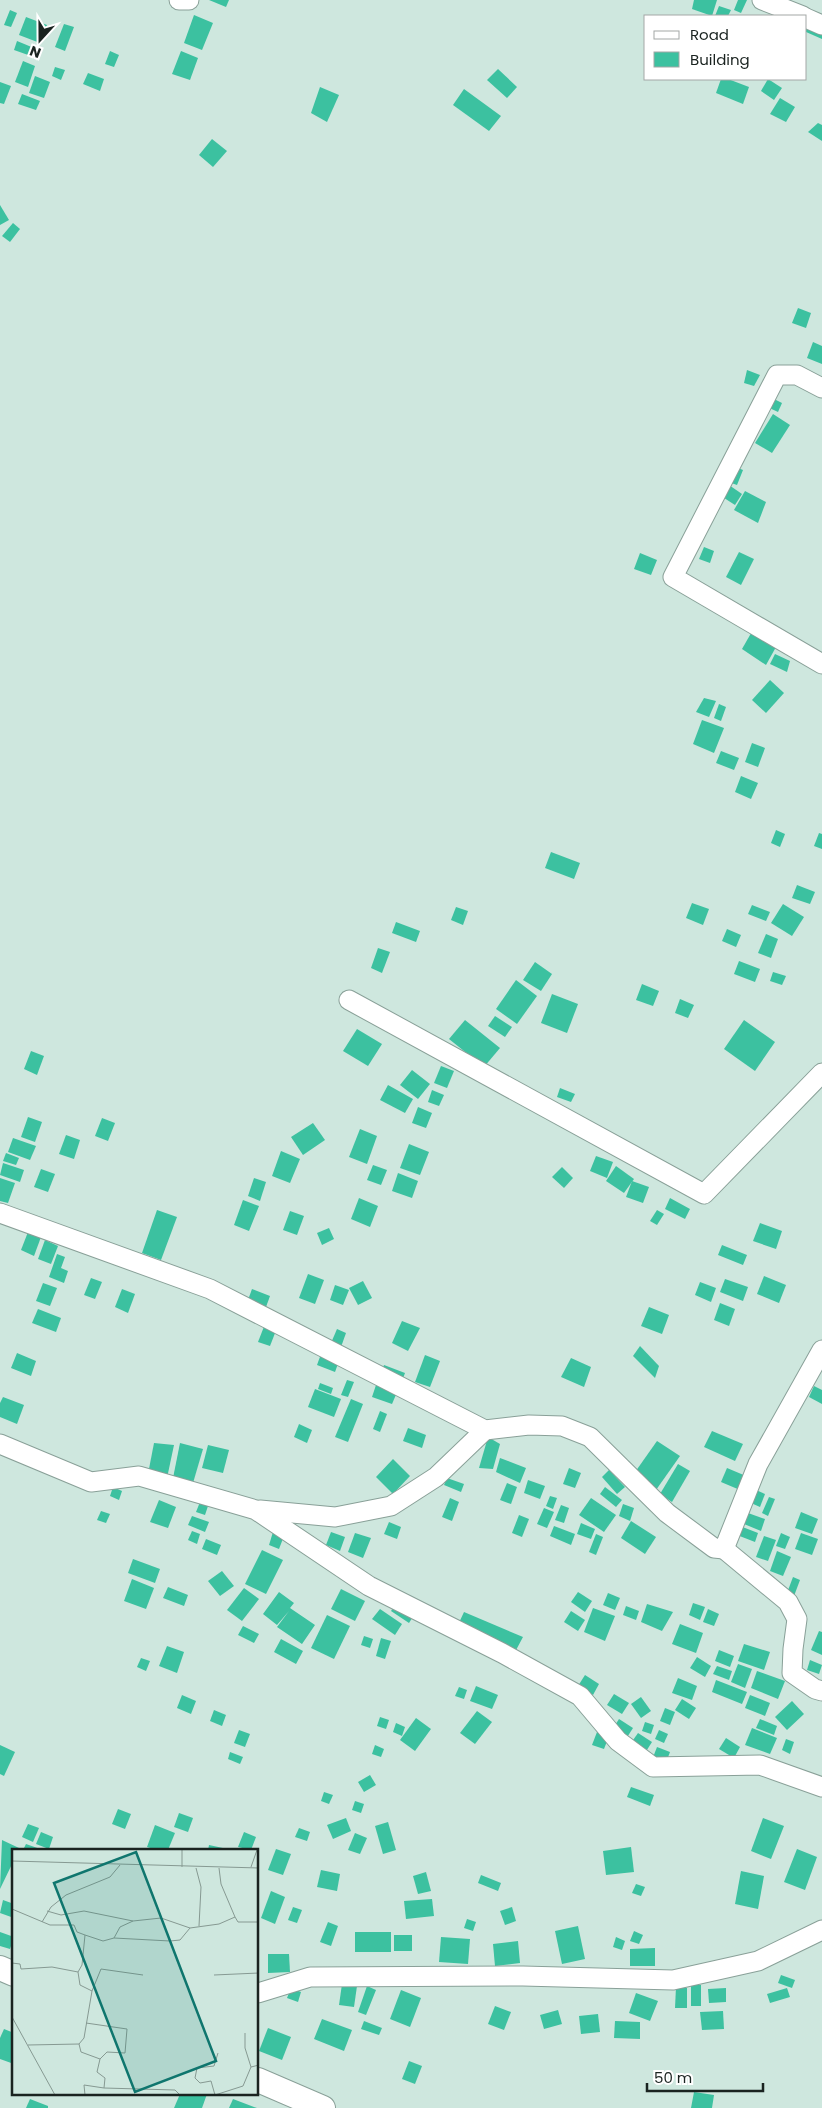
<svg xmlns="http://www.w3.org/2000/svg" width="822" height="2108" font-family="Poppins,sans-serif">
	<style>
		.building { fill: #3cc1a0 }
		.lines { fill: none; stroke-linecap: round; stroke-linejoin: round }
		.minor-casing { stroke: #89a098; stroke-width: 21 }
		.major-casing { stroke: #89a098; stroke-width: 26 }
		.minor { stroke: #fff; stroke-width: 19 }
		.major { stroke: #fff; stroke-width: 24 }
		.inset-road { fill: none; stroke: #869992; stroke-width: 1 }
		.view { fill: #0f766e; fill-opacity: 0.15; stroke: #0f766e; stroke-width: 2.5 }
		.inset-edge { fill: none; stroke: #1a2320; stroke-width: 2.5 }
	</style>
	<rect width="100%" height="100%" fill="#cee7de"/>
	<g class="building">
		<polygon points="209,0 229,0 226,7"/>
		<polygon points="694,0 717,0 712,16 692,9"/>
		<polygon points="738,0 747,0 741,13 734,10"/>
		<polygon points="719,6 731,10 728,16 715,16"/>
		<polygon points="10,10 17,13 11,27 4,25"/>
		<polygon points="194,15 213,23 202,50 184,43"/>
		<polygon points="26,17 47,25 40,43 19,35"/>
		<polygon points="64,24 74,27 65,51 55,47"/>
		<polygon points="806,25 822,29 822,39 806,32"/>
		<polygon points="17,41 34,48 31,56 14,50"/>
		<polygon points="110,51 119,55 114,67 105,64"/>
		<polygon points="181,51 198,58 190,80 172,74"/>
		<polygon points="23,61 35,66 28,87 15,82"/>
		<polygon points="55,67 65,70 61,80 52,76"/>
		<polygon points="498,69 517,87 507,98 487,80"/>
		<polygon points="88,73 104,79 100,91 83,84"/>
		<polygon points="35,76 50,82 44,98 29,93"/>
		<polygon points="721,79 728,79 749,87 743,104 716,93"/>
		<polygon points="768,79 782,88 774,100 761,91"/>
		<polygon points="0,82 11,86 4,104 0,103"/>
		<polygon points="320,87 339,95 327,122 311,113"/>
		<polygon points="464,89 501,116 489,131 453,105"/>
		<polygon points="22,94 40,101 36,110 18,104"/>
		<polygon points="780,98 795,107 786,122 770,114"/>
		<polygon points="818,123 822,125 822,141 808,132"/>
		<polygon points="212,139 227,151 213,167 199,155"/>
		<polygon points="0,205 9,220 0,225"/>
		<polygon points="13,223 20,229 10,242 2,236"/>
		<polygon points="798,308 811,313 806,328 792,323"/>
		<polygon points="813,342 822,346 822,364 807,358"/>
		<polygon points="747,370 760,375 754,386 744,383"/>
		<polygon points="768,396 782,403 778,412 763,405"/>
		<polygon points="773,414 790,425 772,453 755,443"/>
		<polygon points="726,463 743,470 737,485 720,479"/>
		<polygon points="729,485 742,494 735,505 721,496"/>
		<polygon points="745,491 766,502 758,523 734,510"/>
		<polygon points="704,547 714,551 710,563 699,559"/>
		<polygon points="739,552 754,559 741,585 726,577"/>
		<polygon points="640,553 657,560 651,575 634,569"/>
		<polygon points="754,628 776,647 766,665 742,649"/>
		<polygon points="775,654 790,661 787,672 770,664"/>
		<polygon points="770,680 784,693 766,713 752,700"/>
		<polygon points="704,698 716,701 709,717 696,712"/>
		<polygon points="719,704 726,707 721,721 714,718"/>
		<polygon points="702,720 724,728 714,753 693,744"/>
		<polygon points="752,743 765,748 758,767 745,762"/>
		<polygon points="721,751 739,758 734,770 716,763"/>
		<polygon points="741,776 758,783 751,799 735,792"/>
		<polygon points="776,830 785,834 780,847 771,843"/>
		<polygon points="819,833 822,834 822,849 814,846"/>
		<polygon points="551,852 580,863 574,879 545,868"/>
		<polygon points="797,885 815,892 810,904 792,898"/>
		<polygon points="692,903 709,909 703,925 686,918"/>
		<polygon points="783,904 804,917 792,936 771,923"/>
		<polygon points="752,905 770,912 766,921 748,914"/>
		<polygon points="456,907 468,911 463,925 451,920"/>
		<polygon points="396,922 420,931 416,942 392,933"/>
		<polygon points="727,929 741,935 736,947 722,941"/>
		<polygon points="766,934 778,939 771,958 758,953"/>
		<polygon points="378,948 390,952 382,973 371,968"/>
		<polygon points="739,961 760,969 755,982 734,974"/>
		<polygon points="535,962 552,974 541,991 523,980"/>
		<polygon points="773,972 786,976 782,985 770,981"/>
		<polygon points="516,980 537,996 517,1024 496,1009"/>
		<polygon points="642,984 659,991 653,1006 636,1000"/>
		<polygon points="552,994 578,1004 567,1033 541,1023"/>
		<polygon points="680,999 694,1005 688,1018 675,1013"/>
		<polygon points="495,1016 512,1027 505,1037 488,1026"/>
		<polygon points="465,1020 500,1048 484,1067 449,1039"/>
		<polygon points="744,1020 775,1042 755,1071 724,1049"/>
		<polygon points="357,1029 382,1044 368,1066 343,1051"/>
		<polygon points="31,1051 44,1056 37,1075 24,1069"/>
		<polygon points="441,1066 454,1071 447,1088 434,1083"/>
		<polygon points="412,1070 430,1084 418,1099 400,1085"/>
		<polygon points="388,1085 413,1099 405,1113 380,1100"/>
		<polygon points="560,1088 575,1094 571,1102 557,1097"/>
		<polygon points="432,1090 444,1095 439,1106 428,1102"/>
		<polygon points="418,1107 432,1113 426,1128 412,1123"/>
		<polygon points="28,1117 42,1122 35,1142 21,1137"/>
		<polygon points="102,1118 115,1123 108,1141 95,1136"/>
		<polygon points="313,1123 325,1140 303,1155 291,1137"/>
		<polygon points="360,1129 377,1136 367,1164 349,1157"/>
		<polygon points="66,1135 80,1140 74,1159 59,1154"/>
		<polygon points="13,1138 36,1146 30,1160 8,1152"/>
		<polygon points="409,1144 429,1152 420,1175 400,1168"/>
		<polygon points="281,1151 300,1159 290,1183 272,1176"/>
		<polygon points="6,1153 19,1158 16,1165 3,1161"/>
		<polygon points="596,1156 613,1162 607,1178 590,1171"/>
		<polygon points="3,1163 24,1170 20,1182 0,1175"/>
		<polygon points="373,1165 387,1170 381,1185 367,1180"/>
		<polygon points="616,1166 634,1179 624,1193 606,1181"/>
		<polygon points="562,1167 573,1178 564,1188 552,1177"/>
		<polygon points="41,1169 55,1174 48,1192 34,1187"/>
		<polygon points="398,1173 418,1181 412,1198 392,1191"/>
		<polygon points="0,1178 15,1183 8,1203 0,1201"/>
		<polygon points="254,1178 266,1182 260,1201 248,1196"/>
		<polygon points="632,1181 649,1187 643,1203 626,1197"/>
		<polygon points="359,1198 378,1206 370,1227 351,1219"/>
		<polygon points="670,1198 690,1209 685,1219 665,1209"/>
		<polygon points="243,1200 259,1206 249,1231 234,1225"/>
		<polygon points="157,1210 177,1217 161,1260 142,1253"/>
		<polygon points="657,1210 664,1214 657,1225 650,1221"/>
		<polygon points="290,1211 304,1216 297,1235 283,1230"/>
		<polygon points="760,1223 782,1231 776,1249 753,1241"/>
		<polygon points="329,1228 334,1239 322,1245 317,1233"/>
		<polygon points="28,1232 41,1237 34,1256 21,1250"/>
		<polygon points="45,1240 58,1246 51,1264 38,1259"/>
		<polygon points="722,1245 747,1255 743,1265 718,1255"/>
		<polygon points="57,1254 65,1257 61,1268 68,1271 64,1283 49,1277"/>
		<polygon points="308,1274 324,1280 315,1304 299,1298"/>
		<polygon points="764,1276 786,1285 779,1303 757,1294"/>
		<polygon points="91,1278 102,1282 95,1299 84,1295"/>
		<polygon points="725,1279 748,1287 743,1301 720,1292"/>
		<polygon points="363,1281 372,1298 358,1305 349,1288"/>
		<polygon points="700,1282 716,1288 711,1302 695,1295"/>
		<polygon points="43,1283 57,1288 50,1306 36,1301"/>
		<polygon points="335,1285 349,1290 343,1305 330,1300"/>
		<polygon points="122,1289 135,1294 128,1313 115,1307"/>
		<polygon points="252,1289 270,1296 266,1307 248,1300"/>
		<polygon points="720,1303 735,1309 729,1326 714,1320"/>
		<polygon points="649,1307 669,1315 662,1334 641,1326"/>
		<polygon points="38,1309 61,1318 56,1332 32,1323"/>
		<polygon points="402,1321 420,1328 408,1351 392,1343"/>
		<polygon points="265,1324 277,1328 270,1346 258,1342"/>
		<polygon points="337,1329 346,1333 341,1347 331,1343"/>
		<polygon points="640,1346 659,1366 655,1378 633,1356"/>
		<polygon points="17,1353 36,1361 31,1376 11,1368"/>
		<polygon points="321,1354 339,1361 335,1372 317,1365"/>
		<polygon points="425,1355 440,1361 430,1387 415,1382"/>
		<polygon points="571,1358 591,1367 584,1387 561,1377"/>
		<polygon points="384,1365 405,1373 402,1381 381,1373"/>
		<polygon points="347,1380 354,1382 348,1397 341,1395"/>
		<polygon points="377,1382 398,1390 392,1404 372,1397"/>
		<polygon points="320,1383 333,1388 331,1394 318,1389"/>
		<polygon points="814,1386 822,1390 822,1404 809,1397"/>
		<polygon points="315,1389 341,1399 334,1417 308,1407"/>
		<polygon points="3,1397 24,1405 17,1424 0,1417 0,1403"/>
		<polygon points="351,1399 363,1404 348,1442 335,1437"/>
		<polygon points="380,1411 387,1414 380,1432 373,1429"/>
		<polygon points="299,1424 312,1430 307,1443 294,1437"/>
		<polygon points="408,1428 426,1435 422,1448 403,1441"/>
		<polygon points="712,1431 743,1444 735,1461 704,1447"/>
		<polygon points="488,1437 500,1444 493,1469 479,1468"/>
		<polygon points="657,1441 680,1456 656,1490 633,1475"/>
		<polygon points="154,1443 174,1445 167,1478 148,1474"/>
		<polygon points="180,1443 203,1449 193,1483 173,1478"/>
		<polygon points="208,1445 229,1450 223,1473 202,1468"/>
		<polygon points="500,1458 526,1468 520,1483 496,1472"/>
		<polygon points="393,1459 410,1476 393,1494 376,1477"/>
		<polygon points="678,1464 690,1471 672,1502 660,1494"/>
		<polygon points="569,1468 581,1473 575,1488 563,1484"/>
		<polygon points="727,1468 746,1476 740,1490 721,1482"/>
		<polygon points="609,1470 625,1487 617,1494 602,1477"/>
		<polygon points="447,1478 464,1484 461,1492 444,1485"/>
		<polygon points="528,1480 545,1486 540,1499 524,1493"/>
		<polygon points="507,1483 517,1487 511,1504 500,1500"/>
		<polygon points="113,1487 122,1491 119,1500 110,1496"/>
		<polygon points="605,1487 622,1500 616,1507 600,1494"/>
		<polygon points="756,1490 765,1494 760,1507 751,1503"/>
		<polygon points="550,1496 557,1498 553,1509 546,1506"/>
		<polygon points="769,1497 775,1499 768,1516 762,1513"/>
		<polygon points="450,1498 459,1502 452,1521 442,1517"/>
		<polygon points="591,1498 616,1515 604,1532 579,1515"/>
		<polygon points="159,1500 176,1507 168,1528 150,1522"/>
		<polygon points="200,1502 208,1506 205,1515 196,1512"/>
		<polygon points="623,1504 634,1508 630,1521 619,1516"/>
		<polygon points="561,1505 569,1508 564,1523 555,1520"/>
		<polygon points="544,1508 554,1512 547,1528 537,1524"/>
		<polygon points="101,1511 110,1514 106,1523 97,1520"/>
		<polygon points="801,1512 818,1519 812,1534 795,1528"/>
		<polygon points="748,1513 765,1519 761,1531 744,1524"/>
		<polygon points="519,1515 529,1519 522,1537 512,1533"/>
		<polygon points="192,1516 209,1522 205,1532 188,1525"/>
		<polygon points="631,1521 656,1537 645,1554 621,1538"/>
		<polygon points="389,1522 401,1527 397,1539 384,1534"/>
		<polygon points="581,1523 595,1529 591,1539 577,1534"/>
		<polygon points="554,1526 575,1534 571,1545 550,1536"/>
		<polygon points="740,1526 758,1533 755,1542 737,1535"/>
		<polygon points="192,1531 200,1534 197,1544 188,1540"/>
		<polygon points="273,1532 284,1536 279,1549 269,1545"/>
		<polygon points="331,1532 345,1537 340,1551 326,1545"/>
		<polygon points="355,1533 371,1538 363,1558 348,1552"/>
		<polygon points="781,1533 790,1537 785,1549 776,1546"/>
		<polygon points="801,1533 818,1539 812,1555 795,1549"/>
		<polygon points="596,1534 603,1537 596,1555 589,1552"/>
		<polygon points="764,1536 776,1540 768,1561 756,1557"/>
		<polygon points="206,1539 221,1545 217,1555 202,1549"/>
		<polygon points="262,1550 283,1560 266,1594 245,1584"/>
		<polygon points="777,1551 791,1557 783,1576 770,1571"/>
		<polygon points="133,1559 160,1569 155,1583 128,1573"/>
		<polygon points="222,1571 234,1586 220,1596 208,1581"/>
		<polygon points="793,1577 800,1580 794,1596 787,1593"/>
		<polygon points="132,1579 154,1588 146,1609 124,1601"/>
		<polygon points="168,1587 188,1595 184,1606 163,1598"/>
		<polygon points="244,1588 259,1599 242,1621 227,1610"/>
		<polygon points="341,1589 365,1601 355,1621 331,1609"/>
		<polygon points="279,1592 294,1603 290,1608 315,1625 302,1644 277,1627 289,1611 277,1625 263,1614"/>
		<polygon points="578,1592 592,1601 585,1612 571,1602"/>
		<polygon points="608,1593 620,1598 615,1610 603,1605"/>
		<polygon points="693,1603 705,1607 700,1620 689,1615"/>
		<polygon points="396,1604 414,1615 409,1623 391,1611"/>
		<polygon points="647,1604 673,1612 662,1631 641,1622"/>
		<polygon points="626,1606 639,1611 636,1620 623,1615"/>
		<polygon points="593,1608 615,1616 605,1641 584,1632"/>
		<polygon points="380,1609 402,1624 395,1635 372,1619"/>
		<polygon points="708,1609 719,1614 714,1626 703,1622"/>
		<polygon points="571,1611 585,1620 578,1631 564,1622"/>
		<polygon points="464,1612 523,1637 515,1652 457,1627"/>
		<polygon points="327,1615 350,1626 334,1659 311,1648"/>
		<polygon points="680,1624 703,1633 696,1653 672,1644"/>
		<polygon points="243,1626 259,1634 254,1643 238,1635"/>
		<polygon points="819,1631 822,1632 822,1655 811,1650"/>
		<polygon points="364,1636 373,1639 370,1648 361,1645"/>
		<polygon points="381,1638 391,1641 385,1659 376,1656"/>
		<polygon points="281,1639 303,1651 296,1664 274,1652"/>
		<polygon points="744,1644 770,1652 764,1670 738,1661"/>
		<polygon points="167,1646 184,1652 177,1673 159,1666"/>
		<polygon points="719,1650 734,1656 730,1667 715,1661"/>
		<polygon points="697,1657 711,1666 705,1677 690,1668"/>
		<polygon points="141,1658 150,1661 146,1671 137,1667"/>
		<polygon points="810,1660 822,1665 819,1674 807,1670"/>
		<polygon points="738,1664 752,1669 745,1688 731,1682"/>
		<polygon points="717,1666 732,1671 729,1680 713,1674"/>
		<polygon points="757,1671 785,1681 778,1699 751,1688"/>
		<polygon points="585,1675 599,1684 593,1695 578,1686"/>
		<polygon points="678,1678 697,1686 692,1700 672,1693"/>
		<polygon points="716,1680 747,1692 742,1704 712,1692"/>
		<polygon points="476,1686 498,1695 492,1709 470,1701"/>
		<polygon points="459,1687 467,1690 464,1699 455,1696"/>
		<polygon points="614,1694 629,1703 622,1714 607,1705"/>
		<polygon points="182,1695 196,1701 191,1714 177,1708"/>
		<polygon points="750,1695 770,1703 765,1716 745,1708"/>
		<polygon points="641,1697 651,1711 641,1718 631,1704"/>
		<polygon points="682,1699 696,1708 689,1719 675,1710"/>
		<polygon points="792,1701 804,1714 787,1730 775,1717"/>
		<polygon points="665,1708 675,1712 670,1725 660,1721"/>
		<polygon points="214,1710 226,1715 222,1726 210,1721"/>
		<polygon points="477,1711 492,1722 475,1744 460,1733"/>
		<polygon points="380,1717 389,1720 386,1729 377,1726"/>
		<polygon points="416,1718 431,1729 415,1751 400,1740"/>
		<polygon points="619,1719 633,1728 626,1739 612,1730"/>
		<polygon points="760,1719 777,1726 774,1735 756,1728"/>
		<polygon points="645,1722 654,1725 651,1734 642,1731"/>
		<polygon points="396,1723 405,1727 402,1736 393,1732"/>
		<polygon points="752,1728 777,1738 770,1754 745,1745"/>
		<polygon points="239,1730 250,1734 245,1747 234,1743"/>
		<polygon points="659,1730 668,1734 664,1743 655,1739"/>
		<polygon points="597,1732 609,1736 604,1749 592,1745"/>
		<polygon points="638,1733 652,1742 645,1753 631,1743"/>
		<polygon points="726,1738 740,1747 734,1758 719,1749"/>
		<polygon points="786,1739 794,1742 790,1754 782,1750"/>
		<polygon points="0,1745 15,1752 4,1776 0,1774"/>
		<polygon points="375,1745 384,1749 381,1757 372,1754"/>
		<polygon points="657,1747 670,1752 665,1765 652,1760"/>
		<polygon points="230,1752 243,1757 240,1764 228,1759"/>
		<polygon points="370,1775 376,1785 364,1792 358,1782"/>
		<polygon points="631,1787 654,1795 650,1806 627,1797"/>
		<polygon points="324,1792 333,1795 329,1804 321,1801"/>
		<polygon points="355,1801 364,1804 361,1813 352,1810"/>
		<polygon points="118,1809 131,1814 125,1829 112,1824"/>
		<polygon points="179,1813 193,1818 188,1832 174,1827"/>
		<polygon points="346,1818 351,1831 333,1839 327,1825"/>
		<polygon points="763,1818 784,1826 771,1859 751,1851"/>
		<polygon points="388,1822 396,1850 383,1854 375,1826"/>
		<polygon points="28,1824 39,1828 33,1842 22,1837"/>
		<polygon points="155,1825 175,1833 168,1850 157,1850 147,1847"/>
		<polygon points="299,1828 310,1832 307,1841 295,1837"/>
		<polygon points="41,1832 53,1837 49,1849 36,1844"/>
		<polygon points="244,1832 256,1837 251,1850 238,1847"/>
		<polygon points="355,1833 367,1838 360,1854 348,1850"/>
		<polygon points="2,1840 19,1848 18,1850 14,1850 14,1860 0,1889"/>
		<polygon points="26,1844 43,1850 23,1850"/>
		<polygon points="209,1845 232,1850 208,1850"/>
		<polygon points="631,1847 634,1872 606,1875 603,1851"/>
		<polygon points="276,1849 291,1854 283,1875 268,1870"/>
		<polygon points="797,1849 817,1857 805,1890 784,1882"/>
		<polygon points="321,1870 340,1874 337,1891 317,1887"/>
		<polygon points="741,1871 764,1876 758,1909 735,1904"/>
		<polygon points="426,1872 431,1891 418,1894 413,1876"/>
		<polygon points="481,1875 501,1883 498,1891 478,1883"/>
		<polygon points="636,1884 645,1887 641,1896 632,1893"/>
		<polygon points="271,1891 285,1897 275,1924 261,1918"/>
		<polygon points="432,1899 434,1916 406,1919 404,1901"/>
		<polygon points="3,1900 14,1904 14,1918 0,1913"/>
		<polygon points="293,1907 302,1910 297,1923 288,1920"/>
		<polygon points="512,1907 516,1921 505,1925 500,1911"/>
		<polygon points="467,1919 476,1922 473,1931 464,1928"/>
		<polygon points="328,1922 338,1926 331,1946 320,1942"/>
		<polygon points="578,1926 585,1959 562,1964 555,1931"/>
		<polygon points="634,1931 643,1935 639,1944 630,1941"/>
		<polygon points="0,1932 14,1937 10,1949 0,1946"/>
		<rect x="355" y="1932" width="36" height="20"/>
		<rect x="394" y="1935" width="18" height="16"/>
		<polygon points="441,1937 470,1939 468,1964 439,1962"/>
		<polygon points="616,1937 625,1941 622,1950 613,1947"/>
		<polygon points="518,1941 520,1963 495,1966 493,1944"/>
		<polygon points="655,1948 655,1966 630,1966 630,1949"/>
		<polygon points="268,1954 289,1954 290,1972 268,1973"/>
		<polygon points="781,1975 795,1980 792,1988 778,1983"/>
		<polygon points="342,1984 357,1986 354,2007 339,2005"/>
		<rect x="691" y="1985" width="10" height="21"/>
		<polygon points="367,1986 376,1990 366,2015 358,2012"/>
		<polygon points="676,1987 687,1988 687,2008 675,2008"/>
		<polygon points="291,1988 301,1992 298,2002 287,1998"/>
		<polygon points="726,1988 726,2002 709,2003 708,1989"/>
		<polygon points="787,1988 790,1997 770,2003 767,1994"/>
		<polygon points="401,1990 421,1998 410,2027 390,2019"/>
		<polygon points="636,1993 658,2001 650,2021 629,2013"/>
		<polygon points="495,2006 511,2012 504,2030 488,2024"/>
		<polygon points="558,2010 562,2024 544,2029 540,2015"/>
		<polygon points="723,2011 724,2029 702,2030 700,2012"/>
		<polygon points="598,2014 600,2032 581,2034 579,2016"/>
		<polygon points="322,2019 352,2030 344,2051 314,2039"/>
		<polygon points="364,2021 382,2028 379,2035 361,2029"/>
		<polygon points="615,2021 640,2022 640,2039 614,2038"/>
		<polygon points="268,2028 291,2037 282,2060 259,2051"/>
		<polygon points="4,2029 14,2033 14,2064 0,2059 0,2038"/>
		<polygon points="409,2061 422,2066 415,2084 402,2079"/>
		<polygon points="694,2092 714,2095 712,2108 691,2108"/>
		<polygon points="180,2094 207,2094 202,2108 174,2108"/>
		<polygon points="30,2099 48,2106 48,2108 26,2108"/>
		<polygon points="233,2099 257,2108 229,2108"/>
	</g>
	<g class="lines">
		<defs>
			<g id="minor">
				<polyline points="179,0 189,0"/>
				<polyline points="762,0 803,16"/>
				<polyline points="806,18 822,25"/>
				<polyline points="822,388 797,375 777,375 673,577 822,664"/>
				<polyline points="349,1000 704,1194 822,1073"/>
				<polyline points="0,1213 210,1289 485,1430 529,1425 562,1426 590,1437 667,1513 714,1548 724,1549 758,1464 822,1350"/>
				<polyline points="0,1444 91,1482 139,1476 256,1510 369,1586 502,1653 580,1696 618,1741 653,1767 760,1765 822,1787"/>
				<polyline points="260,1510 335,1517 391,1506 436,1477 485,1430"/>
				<polyline points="724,1549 788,1602 797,1619 793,1649 792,1673 815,1689 822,1691"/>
				<polyline points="258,1993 310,1977 523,1976 673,1980 758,1961 822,1930"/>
			</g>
			<g id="major">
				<polyline points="0,1968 14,1974"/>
				<polyline points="258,2080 323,2108"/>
			</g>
		</defs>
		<use href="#minor" class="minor-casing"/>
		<use href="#major" class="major-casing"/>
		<use href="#minor" class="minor"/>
		<use href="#major" class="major"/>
	</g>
	<g transform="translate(12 1849)">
		<rect width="246" height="246" fill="#cee7de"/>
		<path class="inset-road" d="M0 12 247 19M170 18V1M239 18 245 1M184 19 189 38 187 77M207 19 209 35 223 68M0 60 38 76H62L65 83 73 86M35 62 49 66 72 62 121 72 149 69 178 79M30 73 39 58 54 46 98 28 108 16M102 89 108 78 121 72M0 114 8 115 9 120 40 118 66 123 68 136 80 142 72 189 67 195M66 123 70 116 73 86 91 92 102 89 158 92 168 91 178 79 207 75 223 68 226 73H247M202 126 247 124M80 142 89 120 131 126M0 168 43 246M74 174 115 180 113 204 95 203 88 210M233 184V199L239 218M16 196 67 195 69 203 88 210 85 223 93 229 92 239 163 241 168 246M206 204 202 217 185 219 183 229 188 234 199 232 203 246 231 237 239 218 247 216M73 246 72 236 92 239"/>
		<path class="view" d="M124 3 204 212 123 243 42 34Z"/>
		<rect width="246" height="246" class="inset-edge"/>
	</g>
	<rect x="644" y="15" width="162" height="65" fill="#ffffff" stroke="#a3a7a6"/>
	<rect x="654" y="31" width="25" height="8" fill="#ffffff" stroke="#a3a7a6"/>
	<text x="690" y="40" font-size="15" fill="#1a2320">Road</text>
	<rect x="654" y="52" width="25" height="15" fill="#3cc1a0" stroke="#a3a7a6"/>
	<text x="690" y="65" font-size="15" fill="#1a2320">Building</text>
	<g transform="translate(40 40) rotate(201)" stroke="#ffffff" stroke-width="4" paint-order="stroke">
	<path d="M0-4L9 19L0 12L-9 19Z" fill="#1a2320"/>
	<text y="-8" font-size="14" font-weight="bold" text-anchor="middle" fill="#1a2320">N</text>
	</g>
	<path d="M647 2083v8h116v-8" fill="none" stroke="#1a2320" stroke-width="2.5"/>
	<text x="654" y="2083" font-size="15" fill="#1a2320" stroke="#ffffff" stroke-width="4" paint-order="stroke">50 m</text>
</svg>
